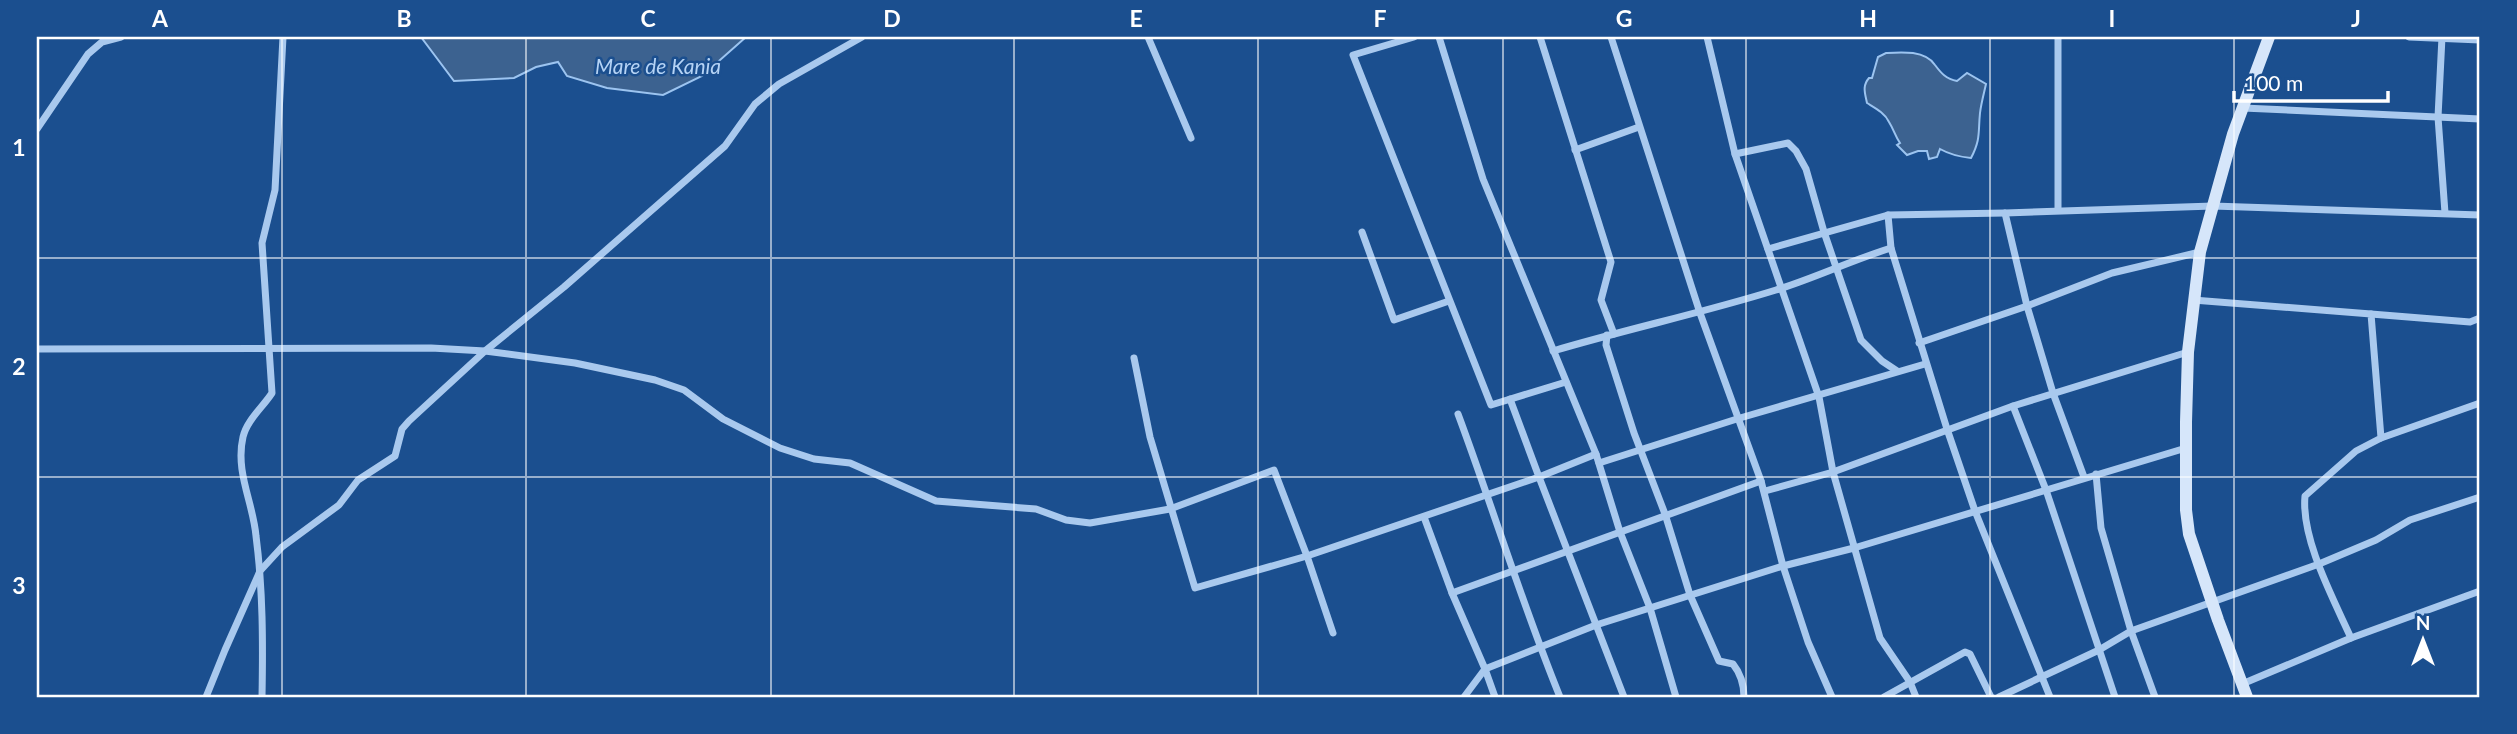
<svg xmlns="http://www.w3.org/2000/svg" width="2517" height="734" font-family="Lato,sans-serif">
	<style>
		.water { fill: #3c6290; stroke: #9cc4f0; stroke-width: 2 }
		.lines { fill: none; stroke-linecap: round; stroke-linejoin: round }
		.street { stroke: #a9c9ee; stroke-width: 7 }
		.secondary { stroke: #d6e6fa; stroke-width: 12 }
		.grid { fill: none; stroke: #fff; stroke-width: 2; stroke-opacity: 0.55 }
		.labels { text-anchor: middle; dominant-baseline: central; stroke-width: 5; stroke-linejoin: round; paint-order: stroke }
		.water-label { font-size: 21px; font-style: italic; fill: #b5d3f5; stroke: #1b4f8f }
		.neatline { fill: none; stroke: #fff; stroke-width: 2.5 }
		.grid-label { font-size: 23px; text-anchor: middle; font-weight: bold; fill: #fff }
	</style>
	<rect width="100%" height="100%" fill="#1b4f8f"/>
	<g class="water">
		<polygon points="421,37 746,37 702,76 663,95 607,88 567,76 558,62 536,67 514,78 454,81"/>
		<path d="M1886 53C1901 52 1925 50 1935 65 1941 73 1946 79 1957 81L1967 73 1986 84C1984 93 1981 104 1980 113 1978 132 1981 139 1971 158 1961 157 1949 154 1940 149L1937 157 1929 159 1927 151H1918L1907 155 1897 145 1900 143C1895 136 1894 130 1889 122 1885 113 1875 108 1867 103 1865 93 1862 86 1869 78H1872L1878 57Z"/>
	</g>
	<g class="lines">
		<g class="street">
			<polyline points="1148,37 1191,138"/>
			<polyline points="1414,37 1353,55 1491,405 1566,382"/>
			<polyline points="1439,37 1483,179 1596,454 1620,532 1650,608 1676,697"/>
			<polyline points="1540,37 1611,262 1601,300 1614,334"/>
			<polyline points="1611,37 1700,313 1761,481 1783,566 1808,642 1832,697"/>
			<polyline points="1707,37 1735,154 1819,397 1833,472 1880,638 1910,682 1916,697"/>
			<polyline points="2058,37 2058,210"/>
			<polyline points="2409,37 2480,40"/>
			<polyline points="2442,37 2438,117 2445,213"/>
			<polyline points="2243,108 2480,119"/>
			<polyline points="37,129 88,54 102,42 121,37"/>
			<polyline points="1575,150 1639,127"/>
			<polyline points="1735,154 1788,143 1796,151 1806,169 1824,232 1861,340 1882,361 1897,371"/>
			<polyline points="2005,213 2027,306 2053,393 2084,477"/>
			<polyline points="1888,215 1891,248 1947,429 1975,511 2050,697"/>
			<polyline points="1362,232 1394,320 1449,301"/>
			<polyline points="1768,249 1888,215 2005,213 2213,206 2480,215"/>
			<path d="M2193 300 2371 314 2381 438 2356 451 2305 496C2301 539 2333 598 2351 638L2242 684"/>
			<polyline points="2371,314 2470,322 2480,318"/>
			<path d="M1607 335 1606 345 1634 433 1665 514 1690 595 1719 661 1733 664C1741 674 1744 685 1744 697"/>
			<polyline points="1919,343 2027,306 2112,273 2200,252"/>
			<polyline points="37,349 431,348 485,351 575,363 655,380 684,390 723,419 780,448 814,459 850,463 936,501 1036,509 1066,520 1090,523 1170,509 1274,470 1307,556 1333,633"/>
			<path d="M1553 351C1627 329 1702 313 1776 290 1815 278 1852 260 1891 248"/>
			<polyline points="1134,358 1150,437 1195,588 1307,556 1539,477 1510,399"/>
			<polyline points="2013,406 2046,490 2115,697"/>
			<path d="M1458 414C1493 508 1522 604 1560 697"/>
			<polyline points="2381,438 2480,403"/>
			<polyline points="1596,454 1539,477 1624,697"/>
			<polyline points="1599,463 1740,418 1925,364"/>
			<polyline points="2096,474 2101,528 2131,631 2155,697"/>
			<polyline points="1765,491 1833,472 2013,406 2188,352"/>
			<polyline points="1424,517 1452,593 1485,669 1495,697"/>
			<polyline points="1452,593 1761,481"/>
			<polyline points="2351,638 2480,591"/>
			<polyline points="206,697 225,650 260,571 282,547 339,505 358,480 395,456 402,429 409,421 485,351 564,287 725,146 755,104 779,84 862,37"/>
			<path d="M262 697C263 643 263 590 256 536 253 502 235 472 243 437 247 420 263 407 272 393L262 243 275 190 283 37"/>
			<polyline points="1464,697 1485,669 1596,625 1783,566 1854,548 2186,448"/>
			<polyline points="1884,697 1965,652 1970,654 1991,697"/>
			<polyline points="1999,697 2099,650 2131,631 2319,564 2376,540 2410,520 2480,497"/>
		</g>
		<polyline class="secondary" points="2247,697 2218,620 2189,534 2186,510 2186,422 2188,352 2200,252 2233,134 2269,37"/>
	</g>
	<path class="grid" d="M282 37V697M526 37V697M771 37V697M1014 37V697M1258 37V697M1503 37V697M1746 37V697M1990 37V697M2234 37V697M37 258H2480M37 477H2480"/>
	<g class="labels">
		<g class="water-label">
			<text x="658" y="65">Mare de Kania</text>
		</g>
	</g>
	<rect width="2517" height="734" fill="none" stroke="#1b4f8f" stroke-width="77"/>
	<g transform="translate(2423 640)" stroke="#1b4f8f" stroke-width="5" paint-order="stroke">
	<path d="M0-5L12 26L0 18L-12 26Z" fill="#ffffff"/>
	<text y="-10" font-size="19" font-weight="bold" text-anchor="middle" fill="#ffffff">N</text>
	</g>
	<path d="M2234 91v10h154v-10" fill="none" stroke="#ffffff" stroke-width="3.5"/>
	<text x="2244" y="91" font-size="21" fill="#ffffff" stroke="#1b4f8f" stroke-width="5" paint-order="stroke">100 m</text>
	<rect x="38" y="38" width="2440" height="658" class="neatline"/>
	<g class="grid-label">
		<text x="160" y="27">A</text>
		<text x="404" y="27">B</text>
		<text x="648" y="27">C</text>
		<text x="892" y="27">D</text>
		<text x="1136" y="27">E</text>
		<text x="1380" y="27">F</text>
		<text x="1624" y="27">G</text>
		<text x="1868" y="27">H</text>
		<text x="2112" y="27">I</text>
		<text x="2356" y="27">J</text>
		<text x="19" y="156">1</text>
		<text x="19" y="375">2</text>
		<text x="19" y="594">3</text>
	</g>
</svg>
